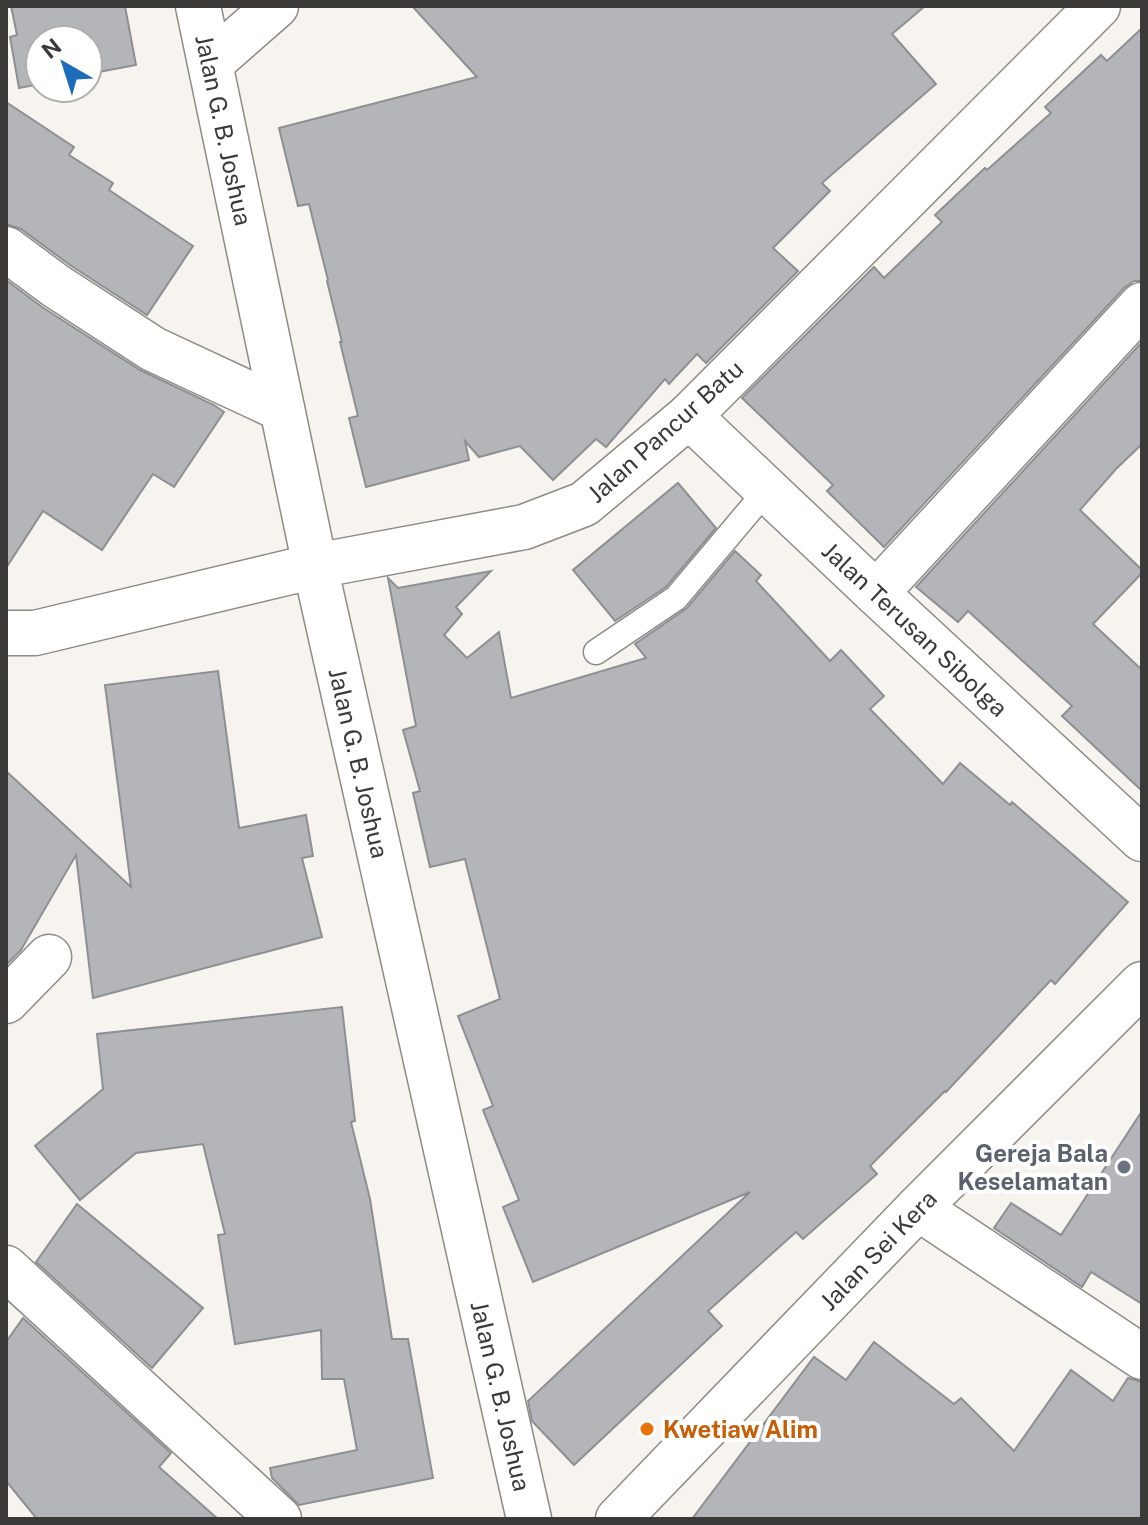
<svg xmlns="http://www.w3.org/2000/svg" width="1148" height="1525" font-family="'Public Sans',sans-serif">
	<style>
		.building { fill: #b4b5b9; stroke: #8e8f93; stroke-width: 2 }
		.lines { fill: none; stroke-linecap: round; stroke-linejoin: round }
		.lane-casing { stroke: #8e8b87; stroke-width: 27 }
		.street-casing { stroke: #8e8b87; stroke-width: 47 }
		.secondary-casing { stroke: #8e8b87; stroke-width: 47 }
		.lane { stroke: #fff; stroke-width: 24 }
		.street { stroke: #fff; stroke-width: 44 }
		.secondary { stroke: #fff; stroke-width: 44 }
		.worship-dot { fill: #6b7280; stroke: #fff; stroke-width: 3 }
		.food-dot { fill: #e8710a; stroke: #fff; stroke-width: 3 }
		.labels { text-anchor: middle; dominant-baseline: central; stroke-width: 8; stroke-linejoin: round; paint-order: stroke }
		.street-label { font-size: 24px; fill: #3b3a38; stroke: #fff }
		.worship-label { font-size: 24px; font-weight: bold; fill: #5b616d; stroke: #fff; text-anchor: end }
		.food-label { font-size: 24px; font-weight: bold; fill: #c56008; stroke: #fff; text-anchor: start }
	</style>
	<rect width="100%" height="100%" fill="#f7f4f0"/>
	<g class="building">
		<polygon points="11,6 125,6 136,65 88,74 88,40 40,40 40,84 19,88 10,37 17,35"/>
		<polygon points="412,6 925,6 892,34 936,84 822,183 830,191 773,248 798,271 706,363 697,354 669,384 665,379 606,447 596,439 553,480 520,446 479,457 465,441 469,460 366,487 349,418 358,416 340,342 342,342 327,281 328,280 309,204 298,206 279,128 477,77"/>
		<polygon points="1142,28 1142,281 1134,281 1124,288 884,547 827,491 833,485 742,398 874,267 884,278 942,222 935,215 985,168 987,170 1051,113 1045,107 1101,55 1107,61"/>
		<polygon points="6,102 74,147 69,155 113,183 109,190 193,246 147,315 70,265 21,229 6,224"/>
		<polygon points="6,280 42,307 140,370 214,405 224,412 174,487 153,474 102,550 43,511 6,568"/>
		<polygon points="1142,342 1142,444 1116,469 1080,510 1142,570 1142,573 1093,624 1142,670 1142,791 1062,716 1072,706 968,611 958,622 916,587"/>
		<polygon points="678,483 716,528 666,587 615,621 573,570"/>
		<polygon points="735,551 761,575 756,581 830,661 841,650 884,696 870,709 943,784 960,763 1010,805 1012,802 1128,902 1055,984 1051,980 946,1092 945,1091 870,1166 877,1174 803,1239 796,1232 708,1311 722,1326 574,1465 532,1421 528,1401 750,1192 533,1282 503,1207 519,1200 483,1110 493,1106 458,1016 500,999 465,859 430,867 413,793 420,791 403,730 416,726 388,578 398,588 491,571 456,607 462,614 444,635 467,658 499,632 511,698 646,658 635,644 687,608"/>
		<polygon points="218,671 239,828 306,815 313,856 302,858 322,937 93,998 76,855 21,950 6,965 6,771 131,887 105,685"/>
		<polygon points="342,1007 355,1121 351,1122 370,1199 392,1339 408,1339 433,1478 299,1505 272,1478 270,1468 357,1450 344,1379 322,1379 321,1330 235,1344 218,1235 225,1234 203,1144 136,1153 80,1200 35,1146 103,1089 97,1034"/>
		<polygon points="1142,1111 1142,1304 1091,1272 1082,1287 994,1228 1011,1203 1061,1235"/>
		<polygon points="77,1204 203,1308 152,1368 36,1262"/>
		<polygon points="23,1318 171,1453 159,1467 218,1519 37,1519 6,1481 6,1342"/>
		<polygon points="874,1342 954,1404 961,1398 1014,1451 1071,1370 1113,1401 1128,1378 1142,1382 1142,1519 692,1519 814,1357 846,1380"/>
	</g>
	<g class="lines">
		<defs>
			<polyline id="lane" points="596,652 676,598 767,490"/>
			<g id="street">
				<polyline points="211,63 276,6"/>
				<polyline points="6,249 56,286 153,349 282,409"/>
				<polyline points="689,416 876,593 1142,839"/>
				<polyline points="876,593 1142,305"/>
				<polyline points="6,633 35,633 315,566 524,527 584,504 689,416 1098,6"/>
				<polyline points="6,1001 49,957"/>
				<polyline points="918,1208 1142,1357"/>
				<polyline points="6,1268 279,1519"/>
				<polyline points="618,1519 918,1208 1142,984"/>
			</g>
			<polyline id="secondary" points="198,6 315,566 529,1519"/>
		</defs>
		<use href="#lane" class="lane-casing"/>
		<use href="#street" class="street-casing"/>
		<use href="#secondary" class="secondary-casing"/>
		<use href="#lane" class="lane"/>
		<use href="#street" class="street"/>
		<use href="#secondary" class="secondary"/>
	</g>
	<circle class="worship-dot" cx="1124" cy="1167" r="8"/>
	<circle class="food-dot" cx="647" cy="1429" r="8"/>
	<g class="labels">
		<g class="street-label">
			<text transform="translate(224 130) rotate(78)">Jalan G. B. Joshua</text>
			<text transform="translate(665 431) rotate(-42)">Jalan Pancur Batu</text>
			<text transform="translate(915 629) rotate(43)">Jalan Terusan Sibolga</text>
			<text transform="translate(359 763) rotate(77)">Jalan G. B. Joshua</text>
			<text transform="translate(878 1250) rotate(-46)">Jalan Sei Kera</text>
			<text transform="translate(501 1396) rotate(77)">Jalan G. B. Joshua</text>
		</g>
		<g class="worship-label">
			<text x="1108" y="1153">Gereja Bala<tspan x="1108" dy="28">Keselamatan</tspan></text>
		</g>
		<g class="food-label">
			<text x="663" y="1429">Kwetiaw Alim</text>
		</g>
	</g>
	<rect width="1148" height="1525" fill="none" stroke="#3b3a38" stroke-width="16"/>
	<g transform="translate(64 64) rotate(321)"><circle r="38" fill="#ffffff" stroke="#b1b0af" stroke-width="2"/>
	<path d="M0-6L14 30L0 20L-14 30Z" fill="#1c6cbb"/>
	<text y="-12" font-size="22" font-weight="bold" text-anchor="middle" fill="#3b3a38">N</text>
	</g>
</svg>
